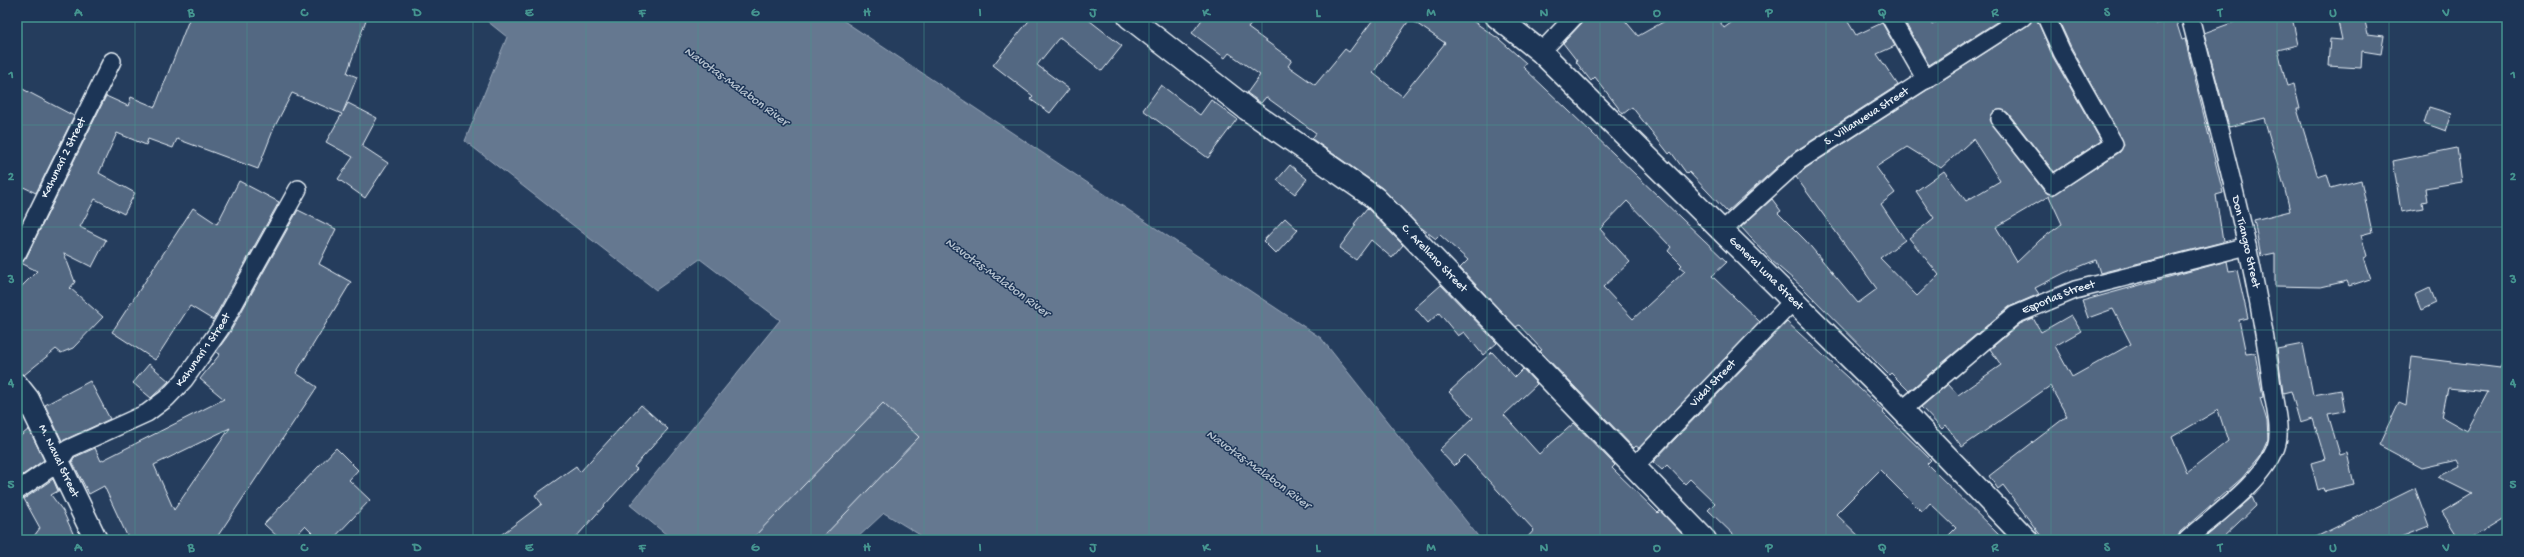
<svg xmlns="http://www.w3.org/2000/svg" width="2524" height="557" font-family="'Gochi Hand',sans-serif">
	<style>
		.water { fill: #657890; stroke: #99a8ba }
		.building { fill: #536782; stroke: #e8f1f8; fill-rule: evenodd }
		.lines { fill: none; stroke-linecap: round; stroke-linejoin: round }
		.minor-casing { stroke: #e8f1f8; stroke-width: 20 }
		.secondary-casing { stroke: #e8f1f8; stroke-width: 25 }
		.minor { stroke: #1d3557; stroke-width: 17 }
		.secondary { stroke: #1d3557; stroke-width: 22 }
		.grid { fill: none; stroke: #459590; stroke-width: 1; stroke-opacity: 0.55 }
		.labels { text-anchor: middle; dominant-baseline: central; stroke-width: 3; stroke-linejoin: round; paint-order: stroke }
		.street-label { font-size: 12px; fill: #e8f1f8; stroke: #1d3557 }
		.water-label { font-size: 13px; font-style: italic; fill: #b4c1ce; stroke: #1d3557 }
		.neatline { fill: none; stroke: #459590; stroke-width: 1.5 }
		.grid-label { font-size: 13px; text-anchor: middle; font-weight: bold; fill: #459590 }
	</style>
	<rect width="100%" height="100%" fill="#253d5d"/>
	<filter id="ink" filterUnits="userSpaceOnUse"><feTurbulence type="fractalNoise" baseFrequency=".025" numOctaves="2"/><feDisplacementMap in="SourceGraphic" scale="8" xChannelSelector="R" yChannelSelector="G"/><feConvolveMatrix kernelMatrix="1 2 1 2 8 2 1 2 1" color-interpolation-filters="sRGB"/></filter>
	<g filter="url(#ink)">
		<polygon class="water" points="482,17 838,17 1321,338 1481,540 915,540 920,535 884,513 855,540 673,540 630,505 780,320 700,259 656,290 465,141 507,37"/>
		<g class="building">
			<polygon points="190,17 367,17 347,73 357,77 343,112 348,103 377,118 362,146 388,163 365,198 338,179 353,157 326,142 342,114 292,93 274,128 258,169 177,139 173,148 148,139 146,145 117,133 99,173 135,193 124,214 95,199 80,227 106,240 92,267 64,253 75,282 70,288 103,317 73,348 61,353 56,349 24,375 17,373 17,291 37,271 21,263 26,258 106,96 128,106 131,97 155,107"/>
			<polygon points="1032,17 1085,17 1122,46 1102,71 1061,38 1058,39 1037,65 1069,89 1050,113 1030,99 1033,96 993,65"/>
			<path d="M1204 17H1257L1248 28 1292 60 1288 66 1315 85 1345 49 1349 52 1375 17H1467L1499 39 1526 63 1523 67 1727 262 1712 276 1760 322 1639 448 1636 446 1634 448 1540 351 1542 350 1519 325 1516 327 1460 268 1468 260 1440 235 1436 239 1419 226 1382 188 1312 139 1316 133 1266 97 1261 103 1247 93 1260 75 1229 53 1225 58 1192 33ZM1410 19 1445 43 1402 96 1373 73ZM1627 201 1671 247 1668 251 1682 265 1680 267 1685 271 1633 319 1603 287 1630 262 1600 229Z"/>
			<polygon points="1584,17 1622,17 1638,36 1672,17 1717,17 1724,28 1739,17 1845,17 1856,35 1882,23 1895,46 1877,54 1898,85 1794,152 1727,212 1689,172 1687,174 1671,152 1669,154 1632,107 1623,114 1595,77 1591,81 1576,62 1577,61 1563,43 1581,24"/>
			<polygon points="1902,17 1927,17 1932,25 1944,17 2003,18 1929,65"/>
			<path d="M2033 17H2036L2053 57 2101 141 2054 172 2008 113 2003 110 1994 111 1990 120 2044 191 2053 195 2120 152 2124 144 2071 47 2057 17H2154L2156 24 2175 18 2182 40 2185 39 2223 193 2216 195 2223 242 2100 273 2096 260 2064 273 2035 288 2039 294 2009 307 1909 391 1891 373 1889 375 1801 286 1772 261 1741 227 1772 199 1781 211 1778 213 1806 241 1858 303 1877 289 1796 177 1806 168 2028 25ZM1973 139 2000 181 1966 201 1944 171 1916 191 1934 218 1909 238 1939 275 1917 296 1880 258 1905 240 1881 204 1895 193 1876 167 1907 147 1941 168ZM2049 196 2062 224 2040 240 2017 262 1996 227Z"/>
			<polygon points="2248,17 2292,17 2298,45 2278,50 2287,86 2294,84 2300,109 2297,109 2318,177 2327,174 2331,188 2361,180 2372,232 2361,235 2367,256 2363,258 2370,279 2349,286 2347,281 2321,287 2275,286 2275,253 2261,256 2254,220 2290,211 2284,186 2264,118 2229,127 2204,33"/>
			<polygon points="2337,17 2364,17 2368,34 2384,36 2381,54 2362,51 2361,68 2328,66 2330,39 2342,40"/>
			<polygon points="1161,85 1200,115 1211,100 1237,119 1208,158 1143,110"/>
			<polygon points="17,86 74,116 36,193 17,184"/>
			<polygon points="2429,107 2452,114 2446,131 2424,123"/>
			<polygon points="2457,148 2462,182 2425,188 2427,201 2422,202 2423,208 2401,212 2393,161"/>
			<polygon points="1290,165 1307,179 1295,194 1277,180"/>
			<polygon points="239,181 279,202 213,320 190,306 155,360 112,332 193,208 217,224"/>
			<polygon points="1367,208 1403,245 1392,258 1371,240 1356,260 1339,248 1356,225 1354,224"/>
			<path d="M298 210 336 229 319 264 351 282 296 373 317 387 215 540H129L104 486 89 494 72 461 75 457 95 448 101 461 224 399 200 379 220 354 216 352 229 334ZM230 428 174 510 154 465Z"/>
			<polygon points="1285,218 1298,230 1276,254 1263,241"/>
			<path d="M2227 261 2229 271 2237 270 2248 318 2239 320 2246 354 2255 353 2263 397 2260 398 2267 421 2268 439 2261 455 2242 478 2180 532 2177 540H2044L2003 485 1998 489 1989 476 2067 416 2050 386 1962 447 1946 425 1942 429 1921 407 1948 384 1958 395 2001 365 1990 349 2020 324 2033 318 2041 332 2071 315 2081 331 2055 346 2072 377 2131 344 2113 309 2088 318 2082 301ZM2218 410 2228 441 2187 473 2172 437Z"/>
			<polygon points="1441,285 1497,343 1483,355 1464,332 1458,336 1439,313 1428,323 1415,308"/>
			<polygon points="2430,288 2436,303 2421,310 2415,295"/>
			<polygon points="1787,322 1884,411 1882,412 1931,460 1927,464 2004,540 1944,540 1956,528 1930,503 1922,512 1880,470 1836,514 1863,540 1739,540 1708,510 1715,503 1690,479 1685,484 1667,465 1662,470 1653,462"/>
			<polygon points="2303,344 2313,395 2341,390 2345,411 2328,414 2340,455 2347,453 2354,484 2324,491 2323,488 2318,490 2311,463 2325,459 2313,419 2300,423 2291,391 2283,393 2277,349"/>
			<polygon points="1492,352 1515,377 1523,369 1537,384 1504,415 1539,454 1574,423 1615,465 1612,468 1658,513 1660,511 1688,540 1525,540 1534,530 1465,455 1454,466 1439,450 1473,418 1449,392"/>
			<path d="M2507 354V516L2468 540H2460L2442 512 2472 494 2438 477 2460 466 2457 460 2422 468 2379 445 2399 402 2406 405 2412 357 2500 368ZM2448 388 2488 392 2467 431 2442 417Z"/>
			<polygon points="149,364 169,381 151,398 133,383"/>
			<polygon points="90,381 110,419 62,441 45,405"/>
			<polygon points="883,403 919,437 820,540 751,540"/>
			<polygon points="641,405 668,429 634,467 637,469 577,536 572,540 494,540 542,504 535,495 576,466 580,472"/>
			<polygon points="29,429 44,460 17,479 17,439"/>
			<polygon points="336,448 358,470 349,480 370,500 332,540 319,540 305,526 292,540 281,540 264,524"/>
			<polygon points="53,479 58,491 51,495 63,511 76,540 31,540 40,528 24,499"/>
			<polygon points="2415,488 2429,526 2393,540 2310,540"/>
			<polygon points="2252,497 2256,506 2220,540 2202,540"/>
		</g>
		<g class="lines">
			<defs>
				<g id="minor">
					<polyline points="1890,17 1926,80"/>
					<polyline points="1541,52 1574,17"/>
					<polyline points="2000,119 2052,185 2114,144 2062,52 2046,17"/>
					<path id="s1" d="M1722 231 1800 160 2023 17"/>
					<path id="s2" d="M17 254 112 61"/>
					<path id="s3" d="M1901 411 2015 315 2075 290 2247 246"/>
					<path id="s4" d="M1634 467 1793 301"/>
					<path id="s5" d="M17 491 59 462 68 449 147 413 167 398 184 380 220 329 298 189"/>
					<path d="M2187 540C2215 515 2263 482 2276 447 2282 430 2274 404 2272 387 2256 261 2221 139 2190 17"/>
				</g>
				<g id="secondary">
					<path id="s6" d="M1129 17 1247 109 1375 198 1705 540"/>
					<path id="s7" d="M1497 17 1541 52 1881 388 2027 540"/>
					<path id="s8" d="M17 385 28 399 96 540"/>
				</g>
			</defs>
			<use href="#minor" class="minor-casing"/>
			<use href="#secondary" class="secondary-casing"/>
			<use href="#minor" class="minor"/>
			<use href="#secondary" class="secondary"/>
		</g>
	</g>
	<path class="grid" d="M135 17V540M247 17V540M360 17V540M473 17V540M586 17V540M698 17V540M811 17V540M924 17V540M1037 17V540M1149 17V540M1262 17V540M1375 17V540M1487 17V540M1600 17V540M1713 17V540M1826 17V540M1938 17V540M2051 17V540M2164 17V540M2277 17V540M2389 17V540M17 125H2507M17 227H2507M17 330H2507M17 432H2507"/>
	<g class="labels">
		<g class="street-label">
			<text stroke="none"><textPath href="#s1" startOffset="185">S. Villanueva Street</textPath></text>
			<text stroke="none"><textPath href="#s2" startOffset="107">Kahunari 2 Street</textPath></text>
			<text transform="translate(2245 242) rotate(77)">Don Tiangco Street</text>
			<text stroke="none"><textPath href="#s6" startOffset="390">C. Arellano Street</textPath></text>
			<text stroke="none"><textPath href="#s7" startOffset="372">General Luna Street</textPath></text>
			<text stroke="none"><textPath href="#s3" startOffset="196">Esporlas Street</textPath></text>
			<text stroke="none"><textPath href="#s5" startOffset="239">Kahunari 1 Street</textPath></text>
			<text stroke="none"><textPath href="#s4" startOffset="115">Vidal Street</textPath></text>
			<text stroke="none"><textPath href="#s8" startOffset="87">M. Naval Street</textPath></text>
		</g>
		<g class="water-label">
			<text transform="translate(736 87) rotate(36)">Navotas-Malabon River</text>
			<text transform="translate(997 278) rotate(36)">Navotas-Malabon River</text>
			<text transform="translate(1258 470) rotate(36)">Navotas-Malabon River</text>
		</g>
	</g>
	<rect width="2524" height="557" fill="none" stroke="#1d3557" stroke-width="44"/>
	<rect x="22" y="22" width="2480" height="513" class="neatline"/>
	<g class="grid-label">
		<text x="78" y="16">A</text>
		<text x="191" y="16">B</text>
		<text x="304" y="16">C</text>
		<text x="417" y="16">D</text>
		<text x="529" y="16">E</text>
		<text x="642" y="16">F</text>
		<text x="755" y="16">G</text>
		<text x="867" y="16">H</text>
		<text x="980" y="16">I</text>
		<text x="1093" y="16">J</text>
		<text x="1206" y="16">K</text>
		<text x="1318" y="16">L</text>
		<text x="1431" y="16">M</text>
		<text x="1544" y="16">N</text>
		<text x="1657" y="16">O</text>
		<text x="1769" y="16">P</text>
		<text x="1882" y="16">Q</text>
		<text x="1995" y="16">R</text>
		<text x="2107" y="16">S</text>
		<text x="2220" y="16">T</text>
		<text x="2333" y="16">U</text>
		<text x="2446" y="16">V</text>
		<text x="11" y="78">1</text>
		<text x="2513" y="78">1</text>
		<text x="11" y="180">2</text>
		<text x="2513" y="180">2</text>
		<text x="11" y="283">3</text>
		<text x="2513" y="283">3</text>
		<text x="11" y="386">4</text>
		<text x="2513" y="386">4</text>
		<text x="11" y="488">5</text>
		<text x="2513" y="488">5</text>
		<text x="78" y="551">A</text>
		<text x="191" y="551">B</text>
		<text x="304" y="551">C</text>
		<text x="417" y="551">D</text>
		<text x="529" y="551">E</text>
		<text x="642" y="551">F</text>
		<text x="755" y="551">G</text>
		<text x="867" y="551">H</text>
		<text x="980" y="551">I</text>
		<text x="1093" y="551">J</text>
		<text x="1206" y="551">K</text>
		<text x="1318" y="551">L</text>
		<text x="1431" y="551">M</text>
		<text x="1544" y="551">N</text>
		<text x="1657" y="551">O</text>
		<text x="1769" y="551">P</text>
		<text x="1882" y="551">Q</text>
		<text x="1995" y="551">R</text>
		<text x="2107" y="551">S</text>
		<text x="2220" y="551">T</text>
		<text x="2333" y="551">U</text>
		<text x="2446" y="551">V</text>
	</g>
</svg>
